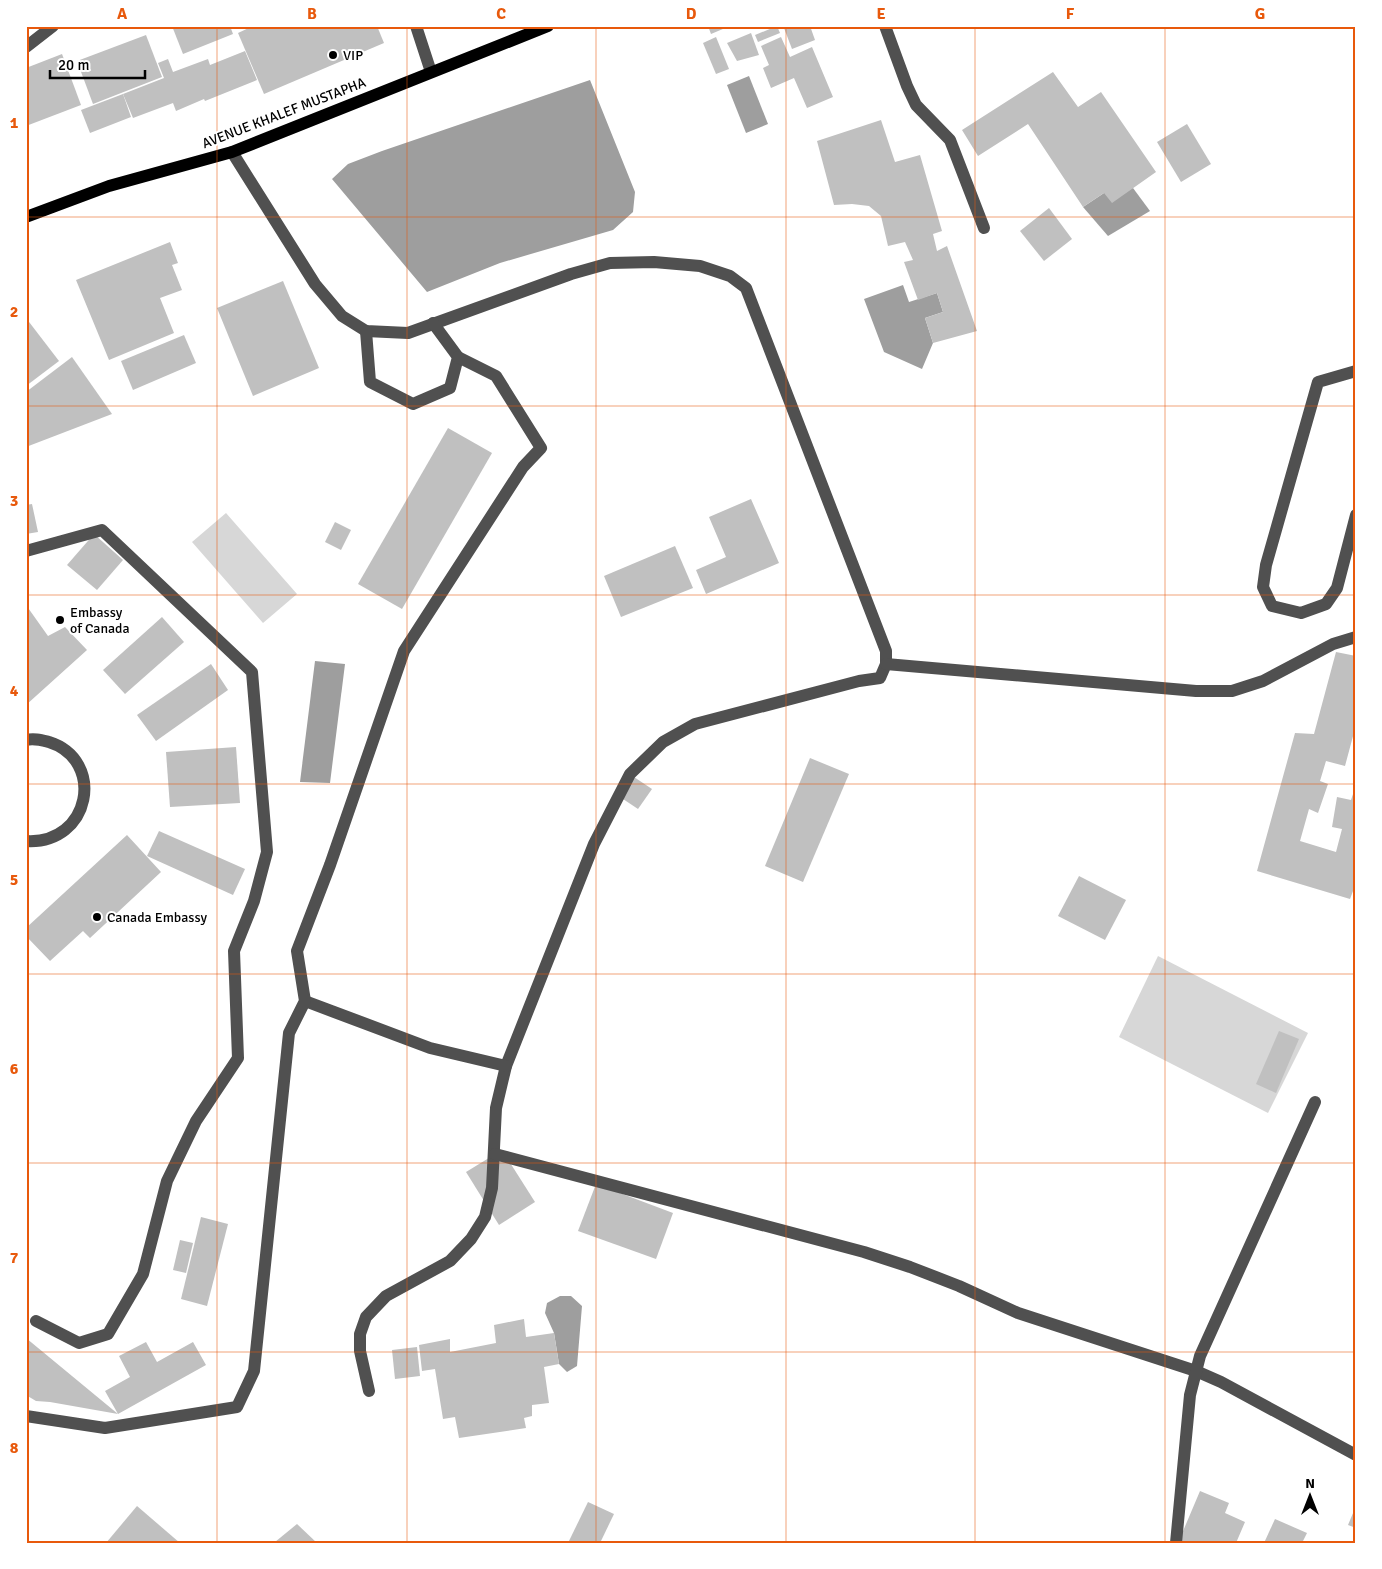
<svg xmlns="http://www.w3.org/2000/svg" width="1382" height="1569" font-family="Signika,sans-serif">
	<style>
		.green { fill: #d7d7d7 }
		.water { fill: #9e9e9e }
		.building { fill: #c0c0c0 }
		.lines { fill: none; stroke-linecap: round; stroke-linejoin: round }
		.minor { stroke: #505050; stroke-width: 12 }
		.major { stroke: #000; stroke-width: 12 }
		.grid { fill: none; stroke: #e8590c; stroke-width: 1; stroke-opacity: 0.55 }
		.poi-dot { fill: #000; stroke: #fff; stroke-width: 2 }
		.labels { text-anchor: middle; dominant-baseline: central; stroke-width: 4; stroke-linejoin: round; paint-order: stroke }
		.poi-label { font-size: 14px; fill: #000; stroke: #fff; text-anchor: start }
		.street-label { font-size: 14px; fill: #000; stroke: #fff }
		.neatline { fill: none; stroke: #e8590c; stroke-width: 2 }
		.grid-label { font-size: 16px; text-anchor: middle; font-weight: bold; fill: #e8590c }
	</style>
	<rect width="100%" height="100%" fill="#fff"/>
	<g class="green">
		<polygon points="226,513 297,594 263,623 192,542"/>
		<polygon points="1158,956 1308,1033 1268,1113 1119,1037"/>
	</g>
	<g class="water">
		<polygon points="749,76 768,124 746,133 727,85"/>
		<polygon points="590,80 635,192 633,212 613,230 500,263 427,292 332,179 348,164 382,151"/>
		<polygon points="1133,188 1150,211 1108,236 1083,207 1104,193"/>
		<polygon points="903,285 909,302 937,293 943,312 925,318 933,343 922,369 884,352 864,299"/>
		<polygon points="315,661 345,664 330,783 300,782"/>
		<polygon points="560,1296 571,1296 582,1306 577,1366 567,1372 559,1364 554,1333 545,1313 547,1303"/>
	</g>
	<g class="building">
		<polygon points="172,26 230,26 233,34 183,54"/>
		<polygon points="253,26 377,26 384,43 264,94 238,33"/>
		<polygon points="708,26 730,26 711,34"/>
		<polygon points="777,26 780,33 758,42 755,35"/>
		<polygon points="788,26 810,26 815,40 792,49 784,28"/>
		<polygon points="751,33 759,55 737,61 727,43"/>
		<polygon points="146,35 162,77 93,104 77,61"/>
		<polygon points="716,37 729,69 716,74 703,43"/>
		<polygon points="781,37 790,57 812,47 833,97 807,108 794,78 771,88 763,68 769,65 761,46"/>
		<polygon points="245,51 257,80 205,101 204,99 176,111 173,103 133,118 123,94 164,78 158,63 168,59 173,72 208,59 210,65"/>
		<polygon points="62,54 81,105 26,126 26,68"/>
		<polygon points="1053,72 1078,107 1101,92 1156,172 1112,203 1104,193 1083,207 1028,124 978,156 962,130"/>
		<polygon points="123,94 131,117 90,133 81,110"/>
		<polygon points="881,120 895,162 920,155 942,231 933,234 937,251 947,246 977,331 933,343 925,318 943,312 937,293 918,300 904,262 913,260 905,242 888,246 881,216 869,206 852,204 834,205 817,141"/>
		<polygon points="1187,124 1211,164 1181,182 1157,142"/>
		<polygon points="1049,208 1072,239 1044,261 1020,231"/>
		<polygon points="170,242 178,263 172,265 182,290 160,298 174,333 109,360 76,280"/>
		<polygon points="283,281 319,368 253,396 217,308"/>
		<polygon points="26,318 59,361 26,386"/>
		<polygon points="184,335 196,363 133,390 121,361"/>
		<polygon points="72,357 112,414 26,447 26,392"/>
		<polygon points="448,428 492,453 402,609 358,584"/>
		<polygon points="751,499 779,563 706,594 696,570 726,557 709,517"/>
		<polygon points="32,504 38,532 26,534 26,505"/>
		<polygon points="335,522 351,530 341,550 325,542"/>
		<polygon points="94,534 123,560 97,590 67,565"/>
		<polygon points="675,546 693,588 621,617 604,576"/>
		<polygon points="26,605 48,636 65,627 87,650 26,705"/>
		<polygon points="162,617 184,642 125,694 103,670"/>
		<polygon points="1336,652 1356,656 1356,725 1345,766 1326,761 1320,781 1328,784 1318,813 1309,809 1300,841 1336,852 1342,829 1332,827 1337,797 1351,800 1356,785 1356,883 1350,899 1257,871 1295,733 1314,734"/>
		<polygon points="211,664 228,690 156,741 137,715"/>
		<polygon points="236,747 240,803 170,807 166,752"/>
		<polygon points="810,758 849,774 803,882 765,866"/>
		<polygon points="634,777 652,789 638,809 620,797"/>
		<polygon points="159,831 245,869 233,895 147,856"/>
		<polygon points="127,835 161,872 90,938 83,931 50,961 26,936 26,928"/>
		<polygon points="1079,876 1126,900 1105,940 1058,916"/>
		<polygon points="1279,1031 1299,1039 1276,1093 1256,1084"/>
		<polygon points="502,1150 535,1202 499,1225 466,1172"/>
		<polygon points="596,1184 673,1213 656,1259 578,1231"/>
		<polygon points="201,1217 228,1224 207,1306 181,1299"/>
		<polygon points="180,1240 193,1243 186,1273 173,1270"/>
		<polygon points="524,1319 526,1337 554,1333 559,1364 544,1367 549,1403 532,1405 532,1416 524,1418 526,1428 459,1438 455,1417 443,1419 435,1369 422,1371 419,1345 450,1339 450,1352 496,1343 494,1325"/>
		<polygon points="26,1338 118,1414 50,1402 36,1401 26,1395"/>
		<polygon points="146,1342 157,1362 193,1342 206,1365 118,1414 105,1391 130,1377 119,1356"/>
		<polygon points="417,1347 420,1376 395,1379 392,1350"/>
		<polygon points="1200,1491 1229,1503 1225,1513 1245,1522 1236,1543 1212,1543 1207,1541 1206,1543 1178,1543"/>
		<polygon points="588,1502 614,1514 600,1543 568,1543"/>
		<polygon points="137,1506 180,1543 106,1543"/>
		<polygon points="1356,1506 1356,1528 1348,1525"/>
		<polygon points="1275,1519 1307,1533 1302,1543 1264,1543"/>
		<polygon points="297,1524 317,1543 276,1543 275,1542"/>
	</g>
	<g class="lines">
		<g class="minor">
			<polyline points="416,26 431,72"/>
			<polyline points="885,26 907,86 916,105 950,140 984,228"/>
			<polyline points="26,47 53,26"/>
			<polyline points="232,152 315,284 342,316 366,331 408,333 571,274 610,263 654,262 700,266 730,276 746,288 886,651 886,664 880,678 859,681 695,724 663,742 630,774 594,844 506,1066 496,1108 492,1188 485,1217 471,1239 450,1261 386,1296 366,1317 360,1334 360,1351 369,1391"/>
			<polyline points="366,331 370,382 413,404 450,388 458,357 433,323"/>
			<polyline points="1356,371 1318,382 1266,565 1263,587 1272,606 1301,613 1326,604 1337,588 1356,515"/>
			<polyline points="26,551 102,530 252,672 267,852 254,901 234,951 238,1058 196,1121 167,1181 143,1274 108,1334 79,1343 36,1321"/>
			<polyline points="886,664 1196,691 1232,691 1263,681 1333,644 1356,637"/>
			<path d="M26 740C34 738 41 740 49 742 106 760 91 845 26 841"/>
			<polyline points="305,1001 430,1048 506,1066"/>
			<polyline points="495,1154 864,1252 910,1267 959,1286 1018,1313 1196,1371 1221,1382 1356,1455"/>
			<polyline points="26,1416 105,1428 237,1407 254,1371 289,1033 305,1001 297,951 330,865 404,651 523,467 541,448 496,376 458,357"/>
			<polyline points="1176,1543 1190,1395 1200,1356 1315,1102"/>
		</g>
		<polyline class="major" points="26,217 109,186 232,152 548,26"/>
	</g>
	<path class="grid" d="M217 26V1543M407 26V1543M596 26V1543M786 26V1543M975 26V1543M1165 26V1543M26 217H1356M26 406H1356M26 595H1356M26 784H1356M26 974H1356M26 1163H1356M26 1352H1356"/>
	<g class="poi-dot">
		<circle cx="333" cy="55" r="5"/>
		<circle cx="60" cy="620" r="5"/>
		<circle cx="97" cy="917" r="5"/>
	</g>
	<g class="labels">
		<g class="poi-label">
			<text x="343" y="55">VIP</text>
			<text x="70" y="612">Embassy<tspan x="70" dy="16">of Canada</tspan></text>
			<text x="107" y="917">Canada Embassy</text>
		</g>
		<g class="street-label">
			<text transform="translate(284 113) rotate(-21)">AVENUE KHALEF MUSTAPHA</text>
		</g>
	</g>
	<rect width="1382" height="1569" fill="none" stroke="#ffffff" stroke-width="55"/>
	<g transform="translate(1310 1496)" stroke="#ffffff" stroke-width="4" paint-order="stroke">
	<path d="M0-4L9 19L0 12L-9 19Z" fill="#000000"/>
	<text y="-8" font-size="14" font-weight="bold" text-anchor="middle" fill="#000000">N</text>
	</g>
	<path d="M50 70v8h95v-8" fill="none" stroke="#000000" stroke-width="2.5"/>
	<text x="58" y="70" font-size="15" fill="#000000" stroke="#ffffff" stroke-width="4" paint-order="stroke">20 m</text>
	<rect x="28" y="28" width="1326" height="1514" class="neatline"/>
	<g class="grid-label">
		<text x="122" y="19">A</text>
		<text x="312" y="19">B</text>
		<text x="501" y="19">C</text>
		<text x="691" y="19">D</text>
		<text x="881" y="19">E</text>
		<text x="1070" y="19">F</text>
		<text x="1260" y="19">G</text>
		<text x="14" y="128">1</text>
		<text x="14" y="317">2</text>
		<text x="14" y="506">3</text>
		<text x="14" y="696">4</text>
		<text x="14" y="885">5</text>
		<text x="14" y="1074">6</text>
		<text x="14" y="1263">7</text>
		<text x="14" y="1453">8</text>
	</g>
</svg>
